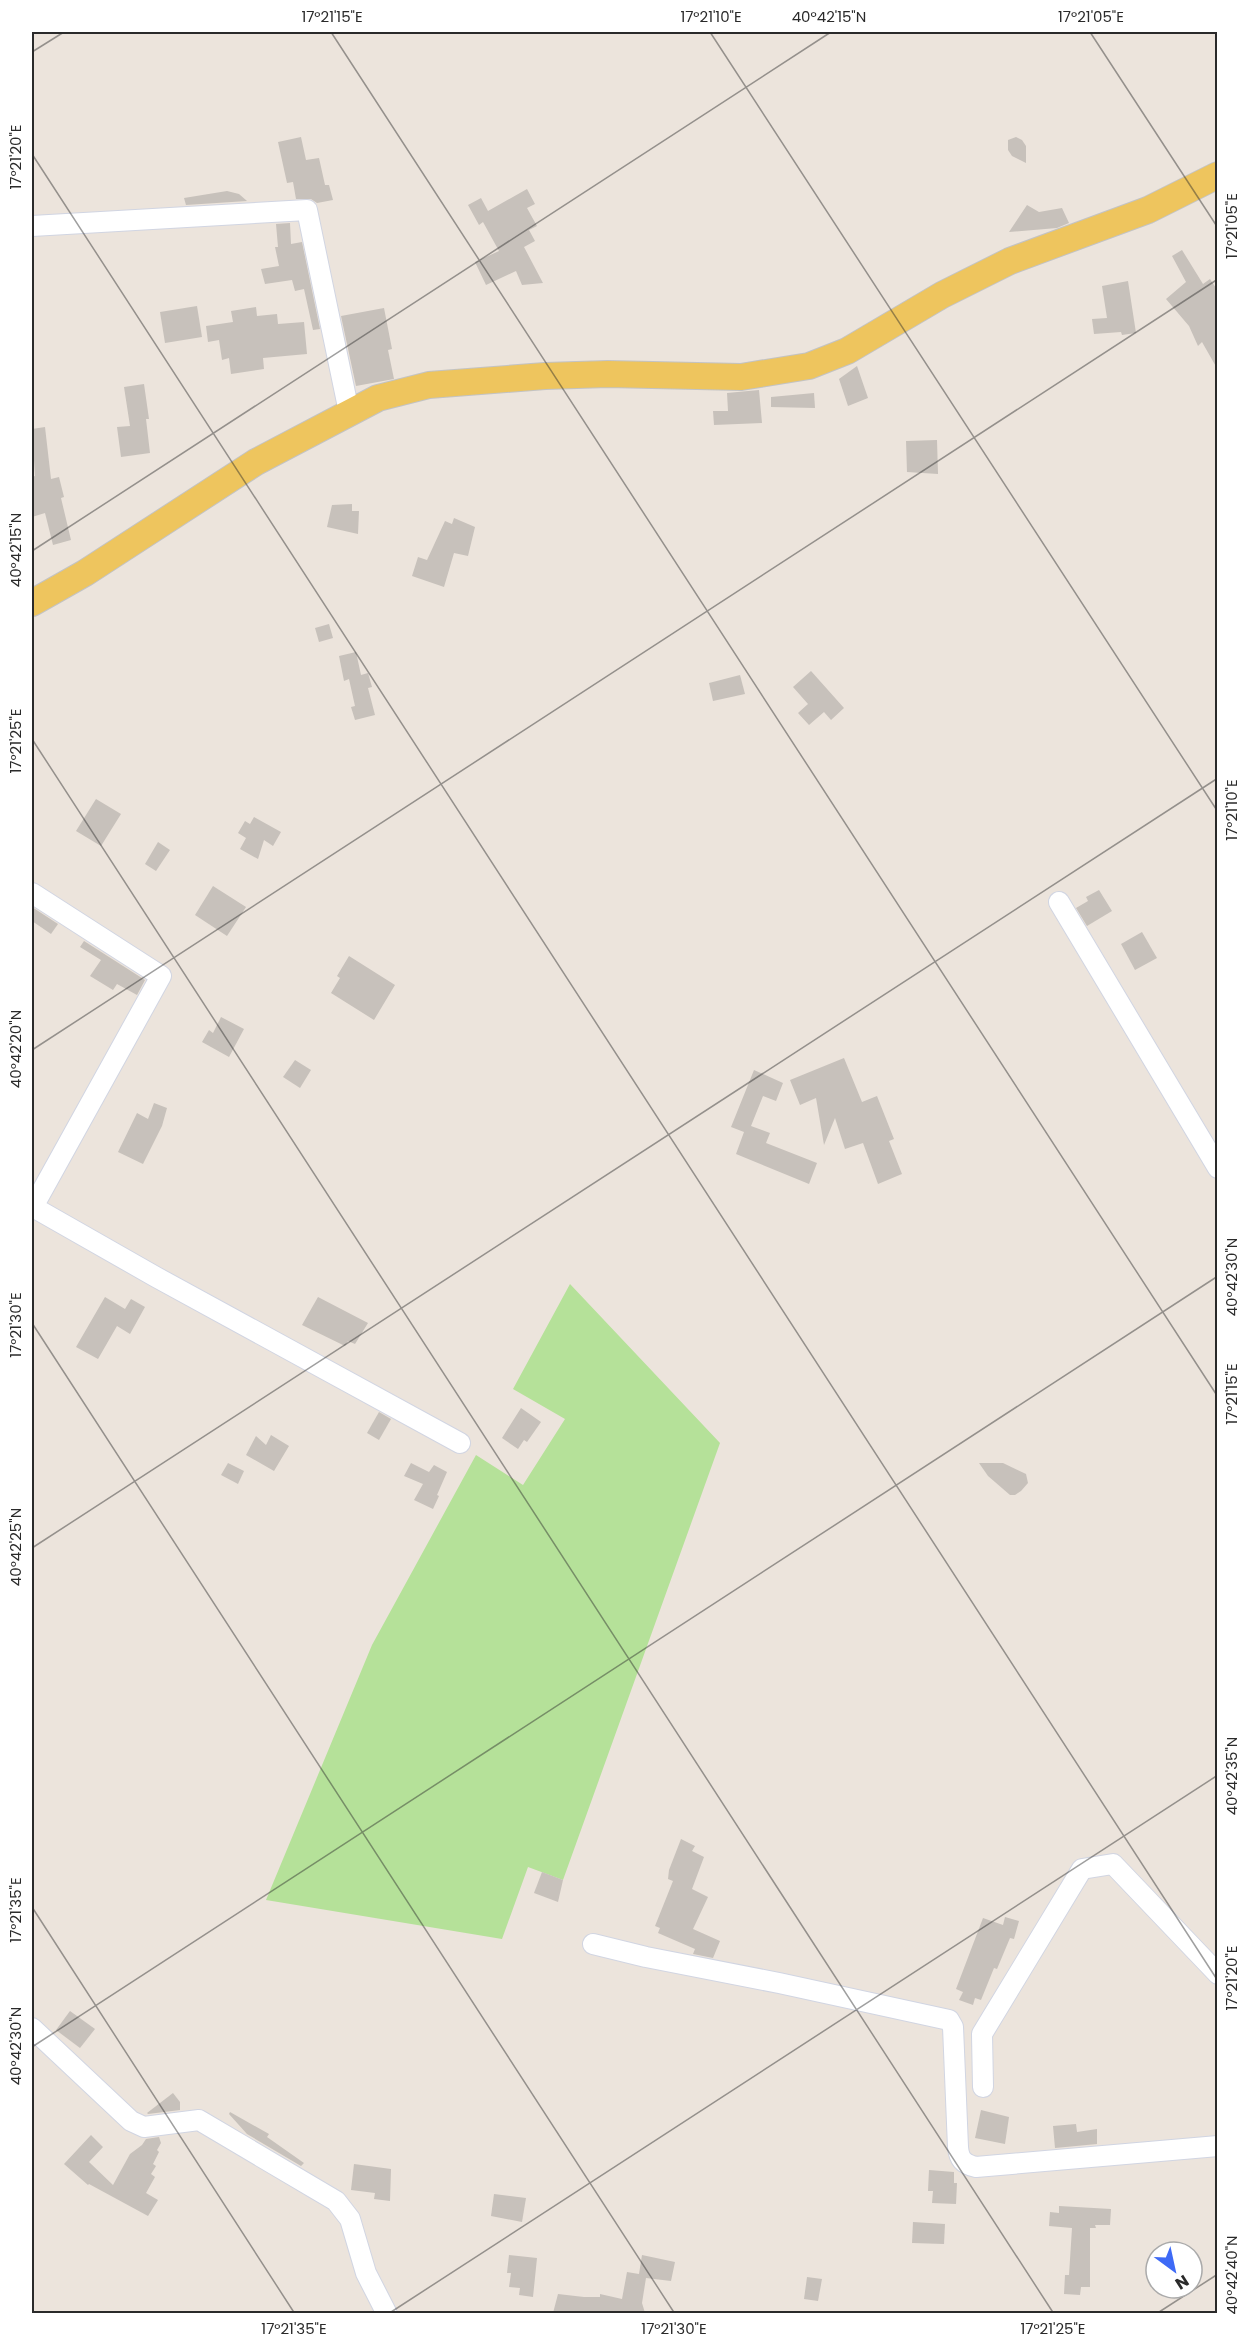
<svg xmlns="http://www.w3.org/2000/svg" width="1249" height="2345" font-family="Poppins,sans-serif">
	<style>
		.green { fill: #b5e199 }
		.building { fill: #c7c1bb }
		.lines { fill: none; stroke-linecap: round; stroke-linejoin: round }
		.minor-casing { stroke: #d1d5e2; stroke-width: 22 }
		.major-casing { stroke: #c3c3c3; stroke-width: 28 }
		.minor { stroke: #fff; stroke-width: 20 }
		.major { stroke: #eec55e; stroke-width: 26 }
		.ticks { fill: none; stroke: #2a2a2a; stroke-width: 1.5; stroke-opacity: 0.45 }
		.neatline { fill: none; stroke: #2a2a2a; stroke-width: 2 }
		.ticks-label { font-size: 15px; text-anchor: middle; fill: #2a2a2a }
	</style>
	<rect width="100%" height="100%" fill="#ece4dc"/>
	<polygon class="green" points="570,1284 720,1443 563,1880 528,1867 502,1939 266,1900 372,1645 476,1455 523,1485 565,1419 513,1389"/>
	<g class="building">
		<polygon points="301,137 306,160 319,158 325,185 329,185 333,200 317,203 311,199 296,199 293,182 287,183 278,142"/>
		<polygon points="1016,137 1022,140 1026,146 1026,163 1012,156 1008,150 1008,140"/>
		<polygon points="527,189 535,204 527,208 537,226 529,230 535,241 524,247 543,283 522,285 516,271 486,285 475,262 499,251 483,222 479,225 468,205 481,198 488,211"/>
		<polygon points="227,191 239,194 247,201 186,205 184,198"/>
		<polygon points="1027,205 1039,212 1062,208 1069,223 1057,228 1009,232"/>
		<polygon points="290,223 291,244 302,242 320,329 313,330 304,289 295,291 292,280 265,284 261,269 279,266 275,247 278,247 276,224"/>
		<polygon points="1182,250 1203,284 1210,279 1218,291 1218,370 1202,342 1198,346 1189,326 1166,299 1186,282 1172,256"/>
		<polygon points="1128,281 1136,333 1122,335 1121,332 1094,334 1092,319 1107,318 1102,286"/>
		<polygon points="197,306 202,337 165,343 160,312"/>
		<polygon points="256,307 257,316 277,314 278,324 304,322 307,354 263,358 264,369 231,374 229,358 222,360 219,340 208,342 206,326 233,322 231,311"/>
		<polygon points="384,308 392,349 388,350 394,379 356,386 341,316"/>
		<polygon points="857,366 868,398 848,406 839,379"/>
		<polygon points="144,384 149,419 146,419 150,453 121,457 117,427 130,426 124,387"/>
		<polygon points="759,390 762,423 714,425 713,411 728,411 727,393"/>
		<polygon points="814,393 815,408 771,407 771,397"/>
		<polygon points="45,427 51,479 59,477 64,497 61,498 71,540 53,545 45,513 32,517 32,477 35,476 32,429"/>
		<polygon points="937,440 938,474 907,472 906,441"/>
		<polygon points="352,504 352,511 359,511 358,534 327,527 332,505"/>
		<polygon points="454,518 475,527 468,556 454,553 444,587 412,576 418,557 427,560 445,521 452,524"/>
		<polygon points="329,624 333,638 319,642 315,628"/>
		<polygon points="356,652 361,675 368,673 372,687 368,688 375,715 355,720 351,707 355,706 349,679 344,681 339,656"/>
		<polygon points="811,671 844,708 831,720 824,712 809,725 798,713 808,704 793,687"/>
		<polygon points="740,675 745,694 713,701 709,683"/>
		<polygon points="96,799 121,814 101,846 76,831"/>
		<polygon points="254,817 281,832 273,846 264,840 258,859 240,849 246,838 238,833 245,821 250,824"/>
		<polygon points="158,842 170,850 156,871 145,864"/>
		<polygon points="213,886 246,907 227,936 195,915"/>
		<polygon points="1099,890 1112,911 1087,926 1076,908 1088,901 1086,897"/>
		<polygon points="32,907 58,924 51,934 32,921"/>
		<polygon points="1142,932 1157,958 1135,970 1121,944"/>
		<polygon points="84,941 145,980 137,995 117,984 113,990 90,976 101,960 80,947"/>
		<polygon points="349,956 395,985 374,1020 331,993 340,978 337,976"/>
		<polygon points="221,1017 244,1029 229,1057 202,1042 209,1030 213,1033"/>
		<polygon points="844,1058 862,1102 877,1096 894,1139 889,1141 902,1174 878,1184 863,1143 845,1149 835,1118 824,1145 816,1098 800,1105 790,1080"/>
		<polygon points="295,1060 311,1070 300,1088 283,1077"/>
		<polygon points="754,1070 783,1083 776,1101 763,1096 751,1126 770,1133 766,1143 817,1163 809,1184 736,1154 744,1132 731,1127"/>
		<polygon points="154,1103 167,1108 162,1126 143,1164 118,1152 137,1113 148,1119"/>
		<polygon points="105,1297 125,1309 131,1299 145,1307 130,1334 117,1326 98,1359 76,1347"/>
		<polygon points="318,1297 368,1323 355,1344 348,1341 345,1346 302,1325"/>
		<polygon points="521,1408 541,1422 527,1442 524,1440 518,1449 502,1438"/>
		<polygon points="379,1412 391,1419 379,1440 367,1433"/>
		<polygon points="271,1435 289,1446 274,1471 246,1455 256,1436 266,1445"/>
		<polygon points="228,1463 244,1471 238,1484 221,1475"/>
		<polygon points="411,1463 429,1472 434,1465 447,1472 437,1495 439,1496 433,1509 414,1500 423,1484 404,1476"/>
		<polygon points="979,1463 1003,1463 1026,1474 1028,1483 1021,1491 1015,1495 1010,1495 988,1476"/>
		<polygon points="681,1839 695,1846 692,1851 704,1857 692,1889 708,1897 693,1929 720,1941 713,1958 693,1954 695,1949 658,1933 660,1928 655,1926 673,1881 668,1879 669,1870"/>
		<polygon points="542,1872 563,1880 558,1902 534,1893"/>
		<polygon points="1005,1917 1019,1921 1014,1939 1010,1938 997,1969 994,1968 981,2000 975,1998 973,2005 959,2000 963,1992 956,1989 983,1918 1003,1925"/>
		<polygon points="70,2011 95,2029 80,2048 56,2030"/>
		<polygon points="173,2093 180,2102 180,2110 148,2114 147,2113"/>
		<polygon points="981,2110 1009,2117 1005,2144 975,2138"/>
		<polygon points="230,2112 269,2134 267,2137 304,2163 301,2166 247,2134 229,2114"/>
		<polygon points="1076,2124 1077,2132 1097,2129 1097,2144 1055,2148 1053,2126"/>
		<polygon points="91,2135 103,2147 89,2162 113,2185 130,2154 142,2145 146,2139 159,2137 161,2143 157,2150 159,2152 153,2164 156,2166 151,2174 155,2177 146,2193 158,2200 148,2216 89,2184 88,2185 64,2164"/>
		<polygon points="354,2164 391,2169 390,2201 374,2199 375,2193 351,2190"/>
		<polygon points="929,2170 954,2172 954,2183 957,2183 956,2204 932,2203 933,2191 928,2191"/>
		<polygon points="494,2194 526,2198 522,2222 491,2216"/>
		<polygon points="1059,2206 1111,2209 1110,2225 1095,2225 1096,2228 1090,2228 1090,2287 1081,2287 1080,2295 1064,2294 1065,2275 1069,2275 1072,2228 1049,2226 1050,2212 1059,2213"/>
		<polygon points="913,2222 945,2224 944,2244 912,2243"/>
		<polygon points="509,2255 537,2258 533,2297 519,2295 520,2288 509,2287 511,2273 507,2273"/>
		<polygon points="642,2255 675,2262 671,2281 646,2278 642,2303 645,2313 553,2313 558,2294 584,2297 600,2297 600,2294 622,2299 627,2272 639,2274"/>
		<polygon points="807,2277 822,2279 818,2301 804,2299"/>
	</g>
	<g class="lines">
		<defs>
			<g id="minor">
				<polyline points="32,226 307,210 349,412"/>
				<polyline points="32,893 161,976 33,1207 156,1277 460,1443"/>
				<polyline points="1059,902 1218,1168"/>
				<path d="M593 1944 646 1957 779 1983 949 2020 953 2027 958 2147C959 2159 963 2164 976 2167L1218 2146"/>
				<polyline points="32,2028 131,2121 144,2127 199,2120 336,2201 350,2219 366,2273 387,2314"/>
				<polyline points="983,2087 982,2034 1082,1869 1113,1864 1218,1974"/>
			</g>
			<polyline id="major" points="32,603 85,573 256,462 378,398 429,385 545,376 608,374 741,377 809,366 847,351 942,295 1010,261 1148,210 1218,175"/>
		</defs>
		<use href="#minor" class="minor-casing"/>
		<use href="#major" class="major-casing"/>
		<use href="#minor" class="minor"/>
		<use href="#major" class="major"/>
	</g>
	<path class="ticks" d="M331 32 1218 1397M710 32 1218 812M1090 32 1218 228M32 52 64 32M32 154 1218 1981M32 551 831 32M32 739 1054 2314M32 1050 1218 279M32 1323 675 2314M32 1548 1218 778M32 1907 295 2314M32 2047 1218 1276M388 2314 1218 1775M1156 2314 1218 2274"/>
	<rect width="1249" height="2345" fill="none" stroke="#ffffff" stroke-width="66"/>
	<g transform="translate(1174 2270) rotate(147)"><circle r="28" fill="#ffffff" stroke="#aaaaaa" stroke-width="1.5"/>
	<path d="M0-4.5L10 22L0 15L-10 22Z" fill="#3e6af6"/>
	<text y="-9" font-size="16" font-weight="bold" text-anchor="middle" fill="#2a2a2a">N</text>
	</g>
	<rect x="33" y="33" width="1183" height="2279" class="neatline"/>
	<g class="ticks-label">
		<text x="332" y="22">17°21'15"E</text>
		<text x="711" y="22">17°21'10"E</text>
		<text x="829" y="22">40°42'15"N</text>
		<text x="1091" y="22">17°21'05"E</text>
		<text transform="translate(16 157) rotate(-90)" y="5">17°21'20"E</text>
		<text transform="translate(1232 226) rotate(-90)" y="5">17°21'05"E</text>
		<text transform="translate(16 550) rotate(-90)" y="5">40°42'15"N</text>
		<text transform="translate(16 741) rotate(-90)" y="5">17°21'25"E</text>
		<text transform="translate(1232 810) rotate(-90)" y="5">17°21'10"E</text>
		<text transform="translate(16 1049) rotate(-90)" y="5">40°42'20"N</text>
		<text transform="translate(1232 1277) rotate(-90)" y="5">40°42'30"N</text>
		<text transform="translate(16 1325) rotate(-90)" y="5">17°21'30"E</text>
		<text transform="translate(1232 1394) rotate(-90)" y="5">17°21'15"E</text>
		<text transform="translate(16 1547) rotate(-90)" y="5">40°42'25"N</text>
		<text transform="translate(1232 1776) rotate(-90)" y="5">40°42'35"N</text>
		<text transform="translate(16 1910) rotate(-90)" y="5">17°21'35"E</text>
		<text transform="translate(1232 1978) rotate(-90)" y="5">17°21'20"E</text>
		<text transform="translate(16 2046) rotate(-90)" y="5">40°42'30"N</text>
		<text transform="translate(1232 2275) rotate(-90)" y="5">40°42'40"N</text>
		<text x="294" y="2334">17°21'35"E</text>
		<text x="674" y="2334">17°21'30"E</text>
		<text x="1053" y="2334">17°21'25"E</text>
	</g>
</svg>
